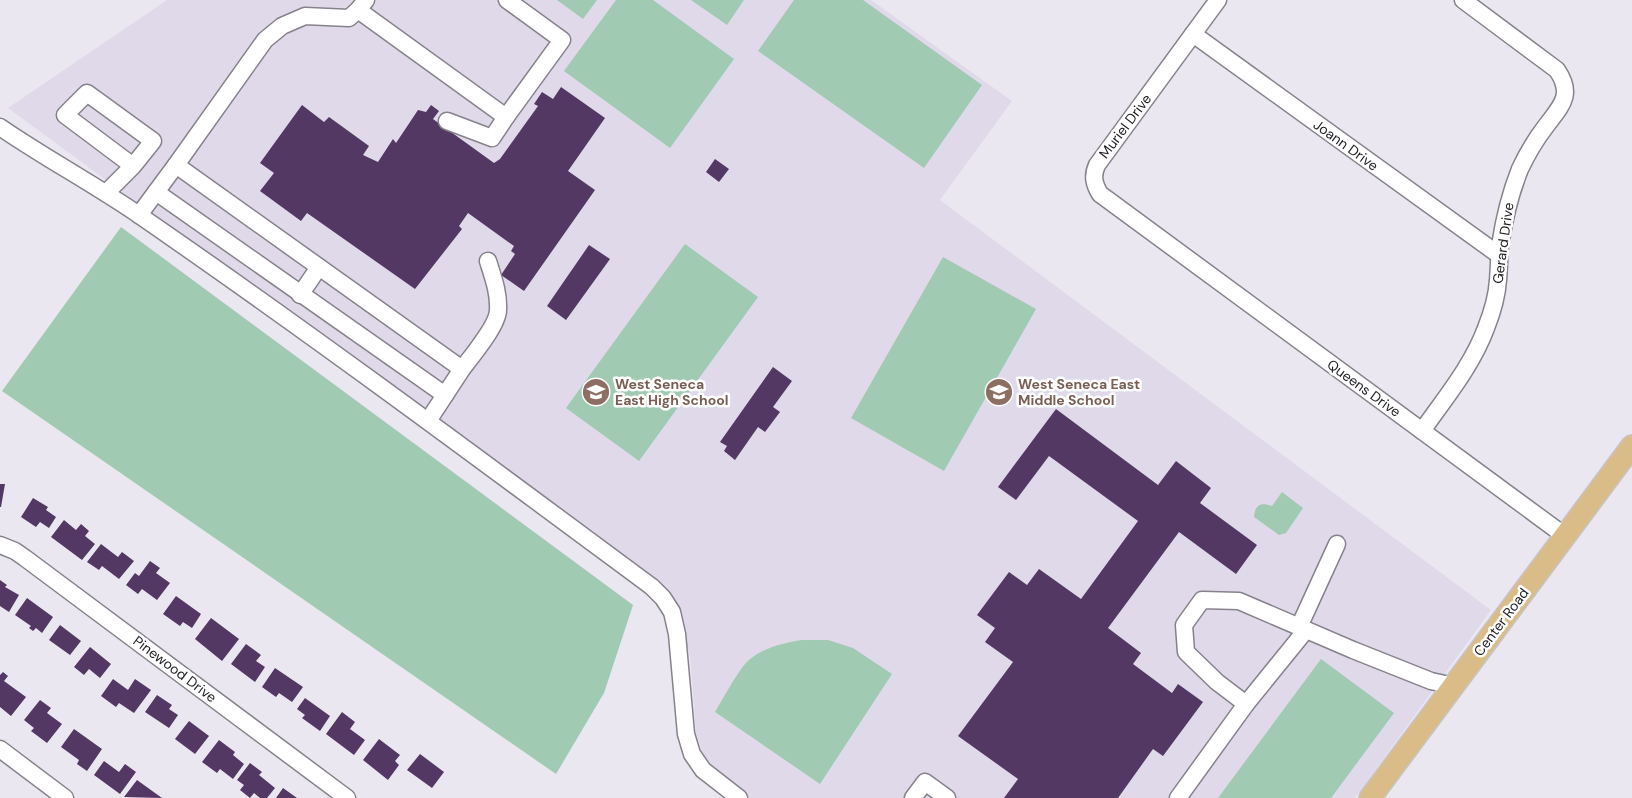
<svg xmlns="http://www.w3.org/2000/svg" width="1632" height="798" font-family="'DM Sans',sans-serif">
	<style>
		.built { fill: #e0d9ea }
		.green { fill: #a1cab3 }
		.building { fill: #523862 }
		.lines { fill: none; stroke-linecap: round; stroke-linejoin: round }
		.minor-casing { stroke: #86828b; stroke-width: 19 }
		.major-casing { stroke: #c6c5c6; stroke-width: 24 }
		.minor { stroke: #fff; stroke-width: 16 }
		.major { stroke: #dabc89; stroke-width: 21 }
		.labels { text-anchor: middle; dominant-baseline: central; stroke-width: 5; stroke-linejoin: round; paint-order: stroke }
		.street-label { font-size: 14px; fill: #232125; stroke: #fff }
		.education-label { font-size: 14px; font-weight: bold; fill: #785e54; stroke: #fff; text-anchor: start }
	</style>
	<rect width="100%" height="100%" fill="#ebe7f1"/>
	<polygon class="built" points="167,0 871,0 1012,101 940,200 1491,610 1355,798 750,798 722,775 704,757 696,733 690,656 681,623 657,585 8,108"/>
	<g class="green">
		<polygon points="557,0 597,0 583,19"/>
		<polygon points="616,0 653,0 734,59 670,148 564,71"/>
		<polygon points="691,0 744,0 727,25"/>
		<polygon points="794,0 863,0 982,85 924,168 758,51"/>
		<polygon points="121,227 633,605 604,693 556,774 2,391"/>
		<polygon points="685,244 758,297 639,461 566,408"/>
		<polygon points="943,257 1036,309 944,471 851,418"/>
		<path d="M1282 492 1303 508 1286 533 1279 535 1254 517C1255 504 1261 502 1272 506Z"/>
		<path d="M802 640H828L853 648 892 674 820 784 715 712C723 699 739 668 750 659 765 647 784 643 802 640Z"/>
		<polygon points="1321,659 1394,713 1331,798 1218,798"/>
	</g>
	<g class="building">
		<polygon points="561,87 605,118 568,171 595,190 524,291 501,275 515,254 511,251 514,246 468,213 459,226 462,229 415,289 307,213 301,221 260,191 274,173 260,163 302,105 324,122 329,117 369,146 363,155 378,162 393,139 396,143 418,110 426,112 431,105 439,111 433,119 494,163 500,159 538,106 534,104 542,92 553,99"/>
		<polygon points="715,159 729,169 719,182 706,172"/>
		<polygon points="589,245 610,259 566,320 547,306"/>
		<polygon points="773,367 792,381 773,407 780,412 765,432 758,427 735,460 724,451 727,446 720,442"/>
		<polygon points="1056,409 1158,485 1176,461 1211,488 1200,503 1257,545 1236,574 1179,532 1108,628 1141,653 1133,664 1172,693 1178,684 1203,702 1163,756 1153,749 1118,798 1004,798 1018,779 958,736 1013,662 985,642 995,628 977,615 1009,572 1027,585 1039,569 1081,599 1138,521 1049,456 1016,500 998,487"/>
		<polygon points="0,484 5,484 1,507 0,507"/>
		<polygon points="33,498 48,507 46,510 56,517 49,528 40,522 36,527 21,517"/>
		<polygon points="64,520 76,530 81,524 89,531 85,536 95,544 82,560 51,537"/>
		<polygon points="101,544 118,557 122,552 134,561 119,579 102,566 99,570 87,562"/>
		<polygon points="150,561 160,568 156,573 170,583 157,600 142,589 138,594 126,585 135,573 139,576"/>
		<polygon points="0,580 7,585 5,587 19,595 9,612 0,606"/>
		<polygon points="176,596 201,614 192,628 183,622 180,626 163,614"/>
		<polygon points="27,598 53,617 42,633 36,628 33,631 29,628 31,626 15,615"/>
		<polygon points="211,618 239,639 222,661 195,639"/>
		<polygon points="60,625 81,641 70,655 49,640"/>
		<polygon points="246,644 261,655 256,661 265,667 255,682 231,664"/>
		<polygon points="90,647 111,664 100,678 89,669 84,675 74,667"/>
		<polygon points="275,668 303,687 292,702 279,693 276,697 262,687"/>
		<polygon points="3,672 8,676 4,681 26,697 11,716 0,707 0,675"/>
		<polygon points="113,679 128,690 135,679 151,690 134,713 119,703 116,707 101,696"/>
		<polygon points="157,695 172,705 169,709 178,715 169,728 145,712"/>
		<polygon points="305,698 330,716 320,731 302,718 305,715 297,709"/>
		<polygon points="40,700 51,708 47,713 62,724 47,743 31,731 34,728 24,720"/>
		<polygon points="342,712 355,722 350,729 365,740 354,755 326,734"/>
		<polygon points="189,721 209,736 195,754 175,739"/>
		<polygon points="74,729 102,749 87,771 77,764 79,760 61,747"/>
		<polygon points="379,739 400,755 395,761 399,765 388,780 363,760"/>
		<polygon points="219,740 235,752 233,755 244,764 233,779 220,769 217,773 202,762"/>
		<polygon points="420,754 444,772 432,788 407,770"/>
		<polygon points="104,761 119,772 125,764 136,772 120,794 94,775"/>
		<polygon points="250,763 262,772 259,775 275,788 267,798 260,798 254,793 250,798 240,790 244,785 237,780"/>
		<polygon points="137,780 162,798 124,797"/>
		<polygon points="283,788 297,798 276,798"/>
	</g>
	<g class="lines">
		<defs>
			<g id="minor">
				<path d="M1218 0 1097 165C1092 176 1094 184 1100 194L1565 536"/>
				<polyline points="358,10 506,117 492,138 447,121"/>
				<polyline points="1193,34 1499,255"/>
				<polyline points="506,117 562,40 507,0"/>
				<path d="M0 127C45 158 94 184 139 215 313 335 482 461 652 587L663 598 672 612 677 634 686 734 692 754 703 770 739 798"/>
				<polyline points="176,165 462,369 428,421"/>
				<polyline points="156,192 445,395"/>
				<polyline points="106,193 133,166 153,141 87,93 65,115 133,166"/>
				<polyline points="139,215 176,165 265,40 282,26 305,16 349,18 358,10 366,0"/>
				<polyline points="300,295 319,267"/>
				<path d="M462 369C472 356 498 325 498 310 499 293 493 277 488 261"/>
				<path d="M1422 431C1445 398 1472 366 1486 328 1492 313 1497 296 1498 280 1499 269 1499 257 1500 246 1504 219 1510 194 1520 169 1527 154 1536 139 1546 126 1561 106 1574 95 1557 70L1463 0"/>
				<polyline points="0,545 15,551 25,558 347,798"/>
				<polyline points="1299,627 1337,544"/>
				<polyline points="1306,630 1246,704 1217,682 1186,652 1184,625 1202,600 1239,601 1353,650 1431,681 1454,686"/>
				<polyline points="0,749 65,798"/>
				<polyline points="913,798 925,782 947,798"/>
				<polyline points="1178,798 1246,704"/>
			</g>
			<polyline id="major" points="1370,798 1632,446"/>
		</defs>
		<use href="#minor" class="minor-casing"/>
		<use href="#major" class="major-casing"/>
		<use href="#minor" class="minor"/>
		<use href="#major" class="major"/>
	</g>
	<defs>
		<symbol id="school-disc" viewBox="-11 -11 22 22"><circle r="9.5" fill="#8d6e63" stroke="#fff"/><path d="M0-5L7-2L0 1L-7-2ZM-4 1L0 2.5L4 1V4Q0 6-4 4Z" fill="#fff"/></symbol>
	</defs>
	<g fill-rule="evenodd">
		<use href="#school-disc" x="580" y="376" width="32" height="32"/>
		<use href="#school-disc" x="983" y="376" width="32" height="32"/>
	</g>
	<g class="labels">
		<g class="street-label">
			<text transform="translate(1125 126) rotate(-53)">Muriel Drive</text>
			<text transform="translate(1346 145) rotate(36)">Joann Drive</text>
			<text transform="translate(1503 243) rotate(-82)">Gerard Drive</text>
			<text transform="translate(1364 388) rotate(36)">Queens Drive</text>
			<text transform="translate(1501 622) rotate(-53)">Center Road</text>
			<text transform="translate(175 669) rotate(37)">Pinewood Drive</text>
		</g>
		<g class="education-label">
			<text x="615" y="384">West Seneca<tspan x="615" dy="16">East High School</tspan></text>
			<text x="1018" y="384">West Seneca East<tspan x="1018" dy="16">Middle School</tspan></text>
		</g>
	</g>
</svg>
